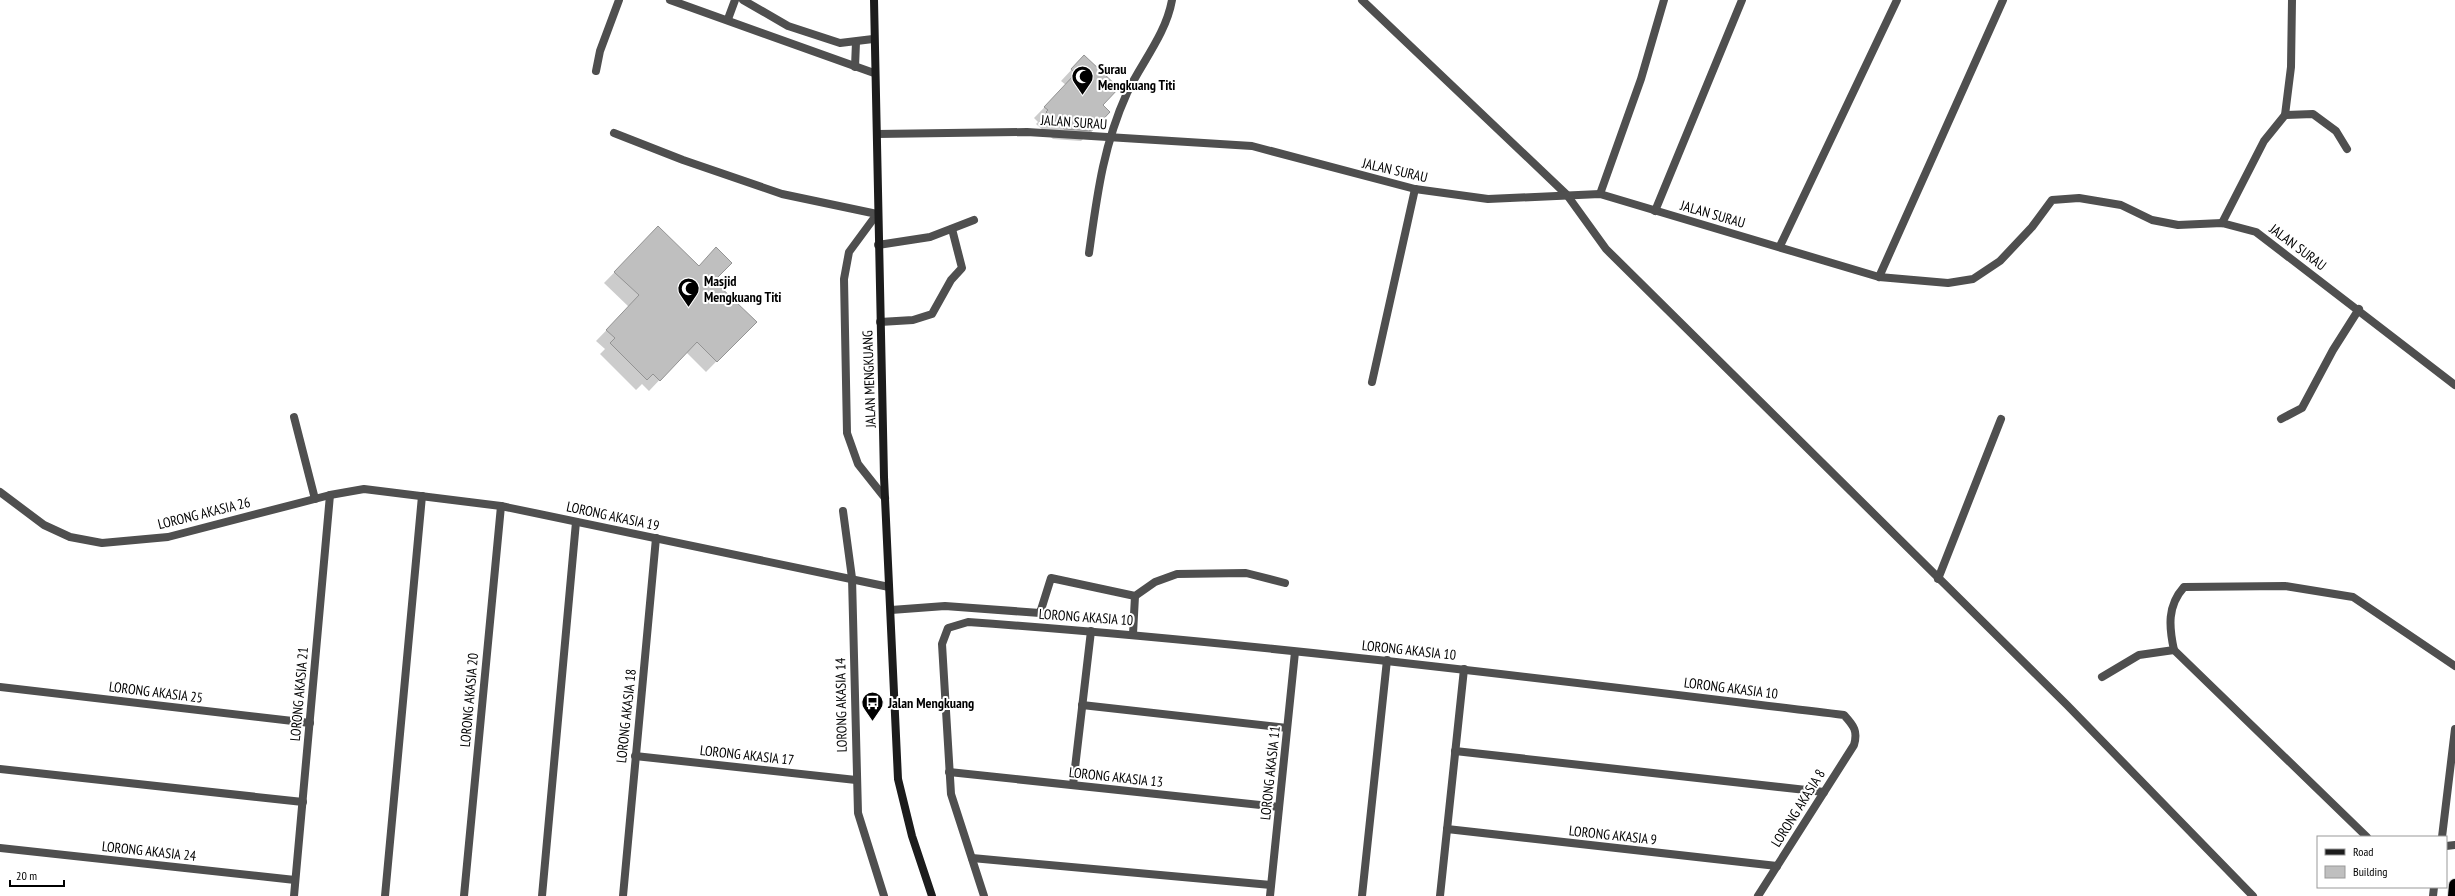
<svg xmlns="http://www.w3.org/2000/svg" width="2455" height="896" font-family="'PT Sans Narrow',sans-serif">
	<style>
		.shadow { fill: #0003 }
		.building { fill: #bfbfbf; stroke: #939393 }
		.lines { fill: none; stroke-linecap: round; stroke-linejoin: round }
		.highway-casing { stroke: #dbdbdb; stroke-width: 14 }
		.lane { stroke: #4f4f4f; stroke-width: 8 }
		.street { stroke: #4f4f4f; stroke-width: 8 }
		.secondary { stroke: #1c1c1c; stroke-width: 8 }
		.highway { stroke: #000; stroke-width: 12 }
		.labels { text-anchor: middle; dominant-baseline: central; stroke-width: 4; stroke-linejoin: round; paint-order: stroke }
		.poi-label { font-size: 14px; font-weight: bold; fill: #000; stroke: #fff; text-anchor: start }
		.street-label { font-size: 14px; fill: #000; stroke: #fff }
	</style>
	<rect width="100%" height="100%" fill="#fff"/>
	<g class="shadow">
		<polygon points="1074,67 1101,105 1092,130 1081,141 1053,139 1036,124 1038,122 1034,118 1066,85 1061,81"/>
		<polygon points="648,238 713,281 755,322 706,372 686,352 649,391 642,384 636,390 600,354 605,349 596,341 629,307 604,283"/>
	</g>
	<g class="building">
		<polygon points="1084,55 1119,88 1103,105 1110,112 1092,131 1064,129 1046,112 1048,110 1044,107 1075,74 1071,69"/>
		<polygon points="658,226 699,266 716,247 732,263 714,281 757,322 717,362 697,342 660,381 653,374 647,380 610,343 615,338 606,330 639,295 614,272"/>
	</g>
	<g class="lines">
		<defs>
			<polyline id="highway" points="2454,896 2455,885"/>
		</defs>
		<use href="#highway" class="highway-casing"/>
		<g class="lane">
			<polyline points="877,214 849,252 844,279 847,433 858,464 885,498"/>
			<polyline points="1372,382 1415,189"/>
			<polyline points="891,610 945,606 1040,613 1051,578 1135,596 1155,582 1177,574 1246,573 1285,583"/>
			<polyline points="1133,634 1135,596"/>
			<polyline points="1082,705 1287,728"/>
			<polyline points="1455,751 1824,792"/>
			<polyline points="0,769 303,802"/>
			<polyline points="1073,785 1091,631"/>
			<polyline points="972,858 1271,885"/>
			<polyline points="385,896 422,496"/>
			<polyline points="542,896 576,522"/>
			<polyline points="1362,896 1387,660"/>
		</g>
		<g class="street">
			<polyline points="670,0 874,73"/>
			<polyline points="743,0 788,26 840,43 873,39"/>
			<polyline points="1362,0 1567,195 1606,249 2067,705 2253,896"/>
			<polyline points="728,19 735,0"/>
			<polyline points="855,67 856,42"/>
			<polyline points="596,71 600,51 619,0"/>
			<polyline points="2285,115 2291,67 2292,0"/>
			<polyline points="614,133 683,160 782,194 877,214"/>
			<polyline points="877,134 1027,132 1252,146 1415,189 1488,199 1600,194 1879,277 1948,283 1973,279 2000,261 2032,227 2052,200 2079,198 2121,205 2152,220 2178,225 2222,223 2256,232 2455,385"/>
			<polyline points="1600,194 1641,79 1664,0"/>
			<polyline points="1655,211 1742,0"/>
			<polyline points="2222,223 2264,141 2285,115 2313,114 2336,131 2347,149"/>
			<polyline points="878,245 930,237 974,220"/>
			<polyline points="1780,246 1897,0"/>
			<path d="M1089 253C1097 196 1103 146 1127 93 1142 62 1166 34 1172 0"/>
			<polyline points="1879,277 2003,0"/>
			<polyline points="880,322 913,320 932,314 951,280 962,268 952,229"/>
			<polyline points="294,417 315,499"/>
			<polyline points="2281,419 2302,408 2333,350 2359,309"/>
			<polyline points="0,492 44,525 70,537 102,543 168,537 330,495 364,489 501,506 889,587"/>
			<polyline points="843,511 852,578 858,813 884,896"/>
			<polyline points="1938,579 2001,419"/>
			<polyline points="2102,677 2139,655 2174,650"/>
			<polyline points="0,687 310,723"/>
			<polyline points="635,756 856,780"/>
			<polyline points="949,772 1279,807"/>
			<polyline points="1447,829 1777,866"/>
			<path d="M2367 837 2174 650C2169 627 2167 606 2184 587L2285 586 2353 597 2455 666"/>
			<polyline points="2442,837 2455,729"/>
			<polyline points="2446,846 2455,845"/>
			<polyline points="0,848 295,880"/>
			<polyline points="294,896 330,495"/>
			<polyline points="464,896 501,506"/>
			<polyline points="623,896 656,538"/>
			<path d="M984 896 951 794 942 644 948 628 968 622C1261 643 1553 680 1844 715 1854 726 1858 731 1854 745L1758 896"/>
			<polyline points="1270,896 1295,652"/>
			<polyline points="1440,896 1464,669"/>
			<polyline points="2433,896 2434,887"/>
		</g>
		<polyline class="secondary" points="874,0 884,477 898,779 912,836 932,896"/>
		<use href="#highway" class="highway"/>
	</g>
	<defs>
		<symbol id="mosque-pin" viewBox="-11 -11 22 30"><path d="M0 17L-7.5 6A9.5 9.5 0 1 1 7.5 6Z" fill="#000" stroke="#fff"/><path d="M3.5-4.9A6 6 0 1 0 3.5 4.9A5 5 0 1 1 3.5-4.9Z" fill="#fff"/></symbol>
		<symbol id="bus-pin" viewBox="-11 -11 22 30"><path d="M0 17L-7.5 6A9.5 9.5 0 1 1 7.5 6Z" fill="#000" stroke="#fff"/><path d="M-5-6H5V4H4V6H2V4H-2V6H-4V4H-5ZM-3.5-4V0h7V-4ZM-3.5 1.2v1.5H-2V1.2ZM2 1.2v1.5H3.5V1.2Z" fill="#fff"/></symbol>
	</defs>
	<g fill-rule="evenodd">
		<use href="#mosque-pin" x="1070" y="64" width="25" height="34"/>
		<use href="#mosque-pin" x="676" y="276" width="25" height="34"/>
		<use href="#bus-pin" x="860" y="690" width="25" height="34"/>
	</g>
	<g class="labels">
		<g class="poi-label">
			<text x="1098" y="69">Surau<tspan x="1098" dy="16">Mengkuang Titi</tspan></text>
			<text x="704" y="281">Masjid<tspan x="704" dy="16">Mengkuang Titi</tspan></text>
			<text x="888" y="703">Jalan Mengkuang</text>
		</g>
		<g class="street-label">
			<text transform="translate(1074 122) rotate(4)">JALAN SURAU</text>
			<text transform="translate(1395 170) rotate(13)">JALAN SURAU</text>
			<text transform="translate(1713 214) rotate(16)">JALAN SURAU</text>
			<text transform="translate(2298 247) rotate(37)">JALAN SURAU</text>
			<text transform="translate(869 379) rotate(-92)">JALAN MENGKUANG</text>
			<text transform="translate(204 513) rotate(-14)">LORONG AKASIA 26</text>
			<text transform="translate(613 516) rotate(12)">LORONG AKASIA 19</text>
			<text transform="translate(1086 617) rotate(4)">LORONG AKASIA 10</text>
			<text transform="translate(1409 650) rotate(6)">LORONG AKASIA 10</text>
			<text transform="translate(1731 688) rotate(7)">LORONG AKASIA 10</text>
			<text transform="translate(156 692) rotate(7)">LORONG AKASIA 25</text>
			<text transform="translate(299 694) rotate(-85)">LORONG AKASIA 21</text>
			<text transform="translate(469 700) rotate(-85)">LORONG AKASIA 20</text>
			<text transform="translate(841 705) rotate(-91)">LORONG AKASIA 14</text>
			<text transform="translate(626 716) rotate(-84)">LORONG AKASIA 18</text>
			<text transform="translate(747 755) rotate(6)">LORONG AKASIA 17</text>
			<text transform="translate(1270 773) rotate(-84)">LORONG AKASIA 11</text>
			<text transform="translate(1116 777) rotate(6)">LORONG AKASIA 13</text>
			<text transform="translate(1798 808) rotate(-58)">LORONG AKASIA 8</text>
			<text transform="translate(1613 835) rotate(6)">LORONG AKASIA 9</text>
			<text transform="translate(149 851) rotate(6)">LORONG AKASIA 24</text>
		</g>
	</g>
	<rect x="2317" y="836" width="130" height="52" fill="#ffffff" stroke="#999999"/>
	<rect x="2325" y="849" width="20" height="6" fill="#1c1c1c" stroke="#999999"/>
	<text x="2353" y="856" font-size="12" fill="#000000">Road</text>
	<rect x="2325" y="866" width="20" height="12" fill="#bfbfbf" stroke="#999999"/>
	<text x="2353" y="876" font-size="12" fill="#000000">Building</text>
	<path d="M10 880v6h54v-6" fill="none" stroke="#000000" stroke-width="2"/>
	<text x="16" y="880" font-size="12" fill="#000000" stroke="#ffffff" stroke-width="3" paint-order="stroke">20 m</text>
</svg>
